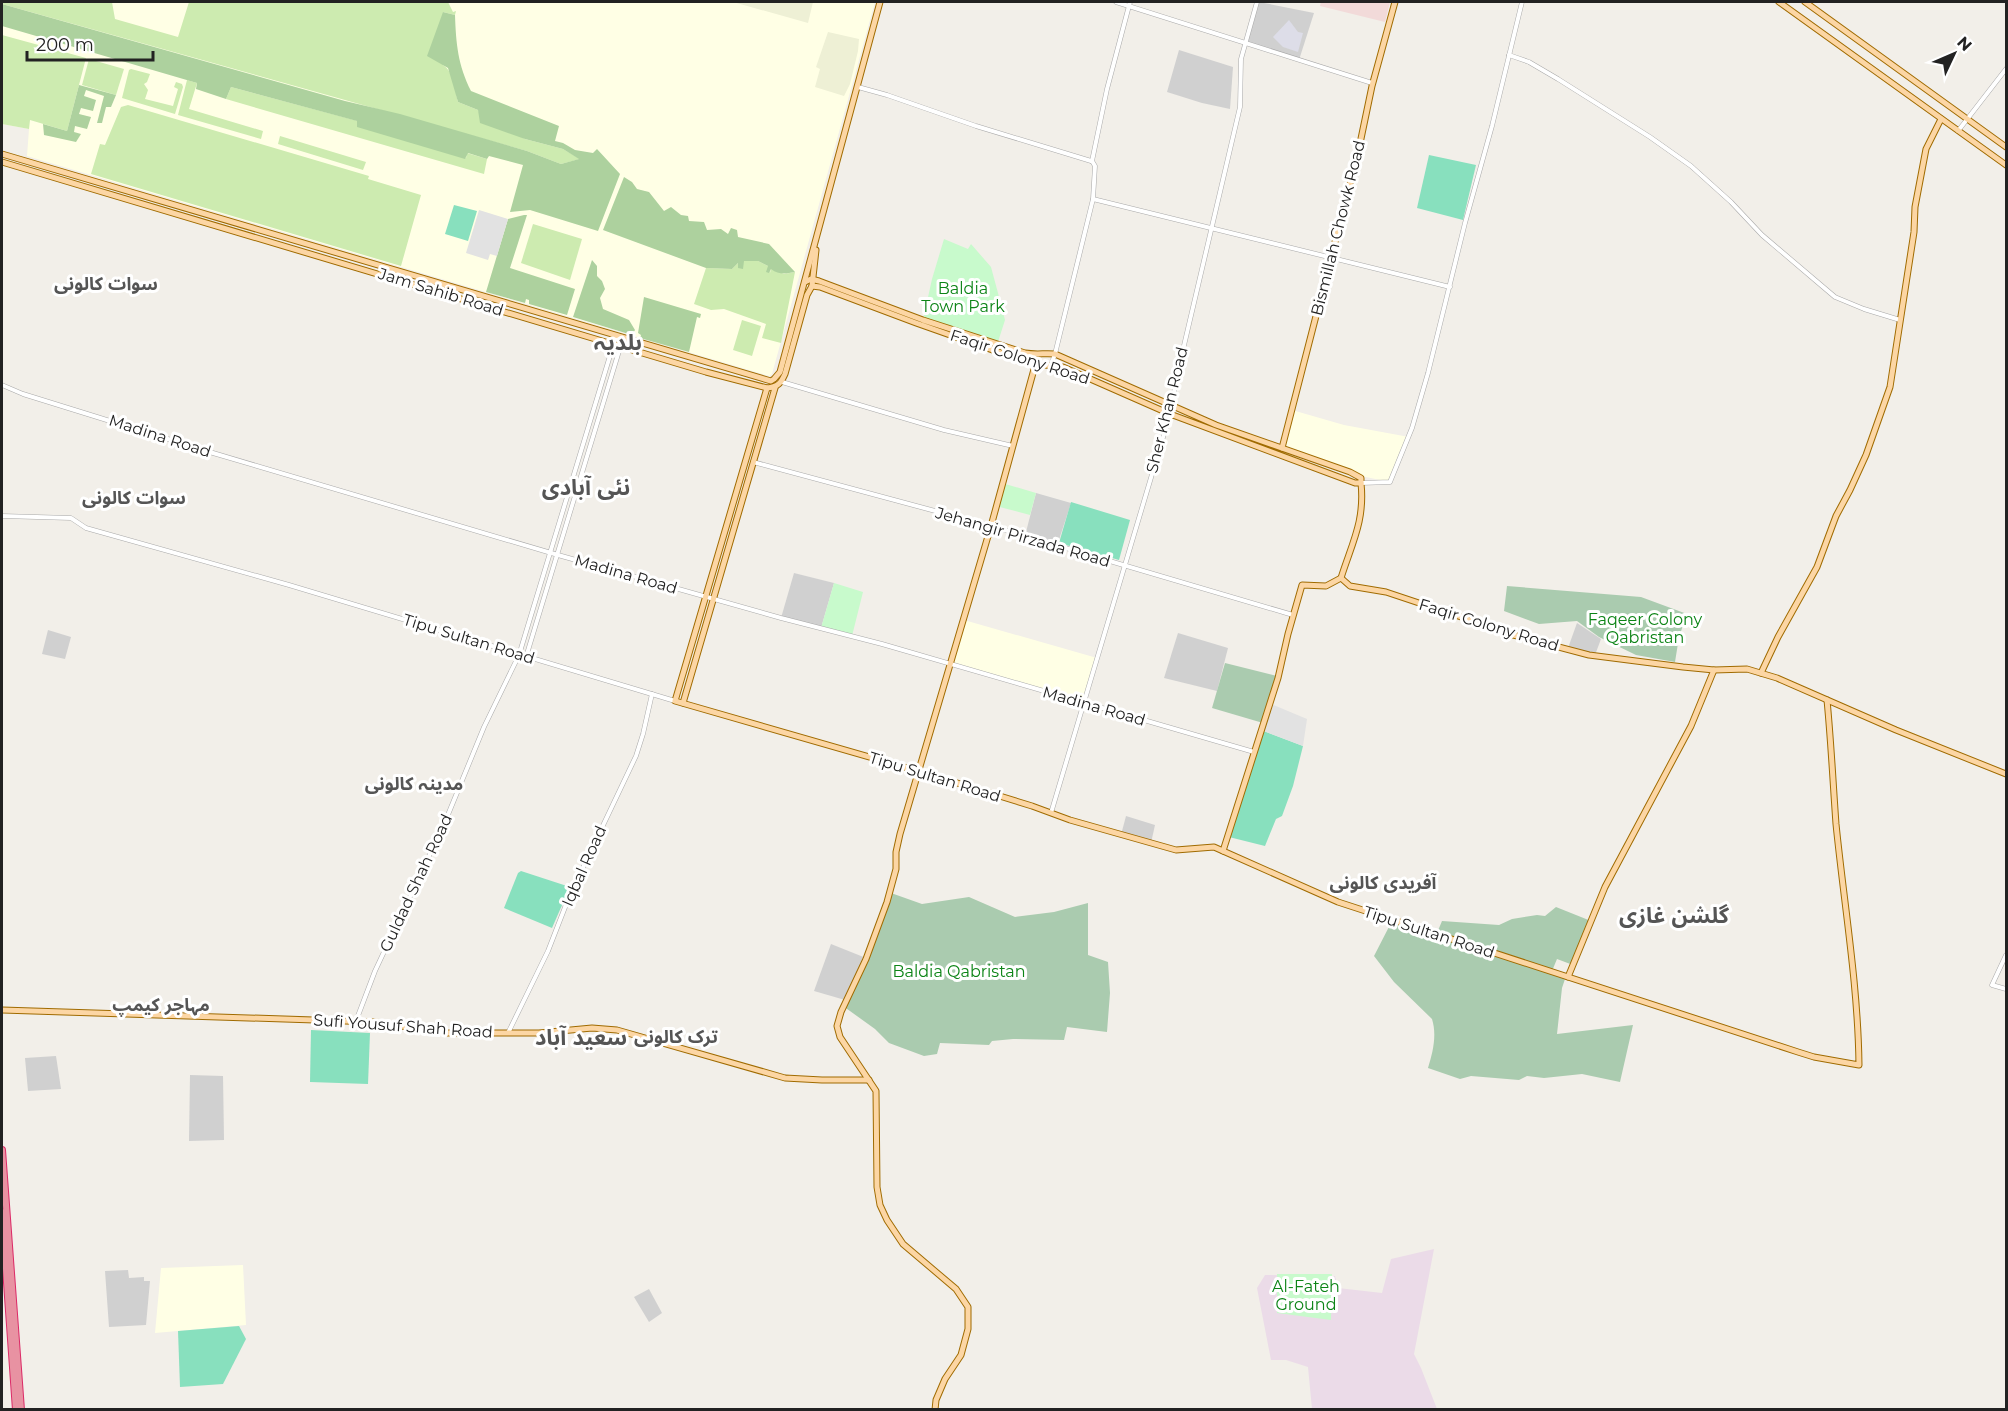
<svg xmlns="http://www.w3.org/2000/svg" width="2008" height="1411" font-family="Montserrat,'Noto Sans Arabic',sans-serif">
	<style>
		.commercial { fill: #f2dad9 }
		.industrial { fill: #ebdbe8 }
		.education { fill: #ffffe5 }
		.religious { fill: #d0d0d0 }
		.farmland { fill: #eef0d5 }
		.grass { fill: #cdebb0 }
		.forest { fill: #add19e }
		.cemetery { fill: #aacbaf }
		.park { fill: #c8facc }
		.pitch { fill: #88e0be }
		.parking { fill: #e2e2e2 }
		.plaza { fill: #dddde8 }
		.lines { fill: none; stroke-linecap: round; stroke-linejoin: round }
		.minor-casing { stroke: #a9a9a9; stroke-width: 5 }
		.major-casing { stroke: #a06b00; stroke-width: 7 }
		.highway-casing { stroke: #dc2a67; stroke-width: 8 }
		.minor { stroke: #fff; stroke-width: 4 }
		.major { stroke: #fcd6a4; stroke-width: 5 }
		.highway { stroke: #e892a2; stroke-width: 6 }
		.labels { text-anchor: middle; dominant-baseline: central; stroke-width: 6; stroke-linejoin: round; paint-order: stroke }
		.street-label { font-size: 16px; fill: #222; stroke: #fff }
		.park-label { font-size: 16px; fill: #0c8416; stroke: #fff }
		.neighbourhood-label { font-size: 18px; font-weight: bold; fill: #555; stroke: #fff }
		.district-label { font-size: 22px; font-weight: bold; fill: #555; stroke: #fff }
	</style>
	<rect width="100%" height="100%" fill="#f2efe9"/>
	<polygon class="commercial" points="1321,2 1390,2 1385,22 1320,6"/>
	<polygon class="industrial" points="1434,1249 1414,1354 1421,1368 1437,1409 1312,1409 1308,1367 1286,1360 1271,1360 1257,1288 1265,1275 1335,1276 1338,1288 1382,1293 1391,1259"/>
	<g class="education">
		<polygon points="2,2 875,2 772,374 769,376 27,156 29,129 2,124"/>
		<polygon points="1292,410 1344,425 1409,437 1390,482 1356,475 1282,448"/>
		<polygon points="964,620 1097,658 1084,702 949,664"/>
		<polygon points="243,1265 246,1325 155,1333 161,1268"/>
	</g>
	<g class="religious">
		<polygon points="1259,2 1314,13 1299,60 1246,43"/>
		<polygon points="1179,50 1233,67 1230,109 1202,103 1167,92"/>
		<polygon points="1036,493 1071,503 1057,546 1025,536"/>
		<polygon points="794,573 834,583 821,628 781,618"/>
		<polygon points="1577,623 1601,639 1595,655 1568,648"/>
		<polygon points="48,630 71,637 65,659 42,654"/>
		<polygon points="1178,633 1228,648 1217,691 1164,678"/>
		<polygon points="1126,816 1155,825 1151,843 1121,835"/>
		<polygon points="831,944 866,958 845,1000 814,991"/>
		<polygon points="56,1056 61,1089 28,1091 25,1058"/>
		<polygon points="190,1075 223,1076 224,1140 189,1141"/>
		<polygon points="128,1270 129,1278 144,1277 144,1281 150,1281 146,1325 109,1327 105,1271"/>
		<polygon points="649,1289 662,1313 649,1322 634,1297"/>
	</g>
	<g class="farmland">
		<polygon points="733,2 813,2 808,23"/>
		<polygon points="828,32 859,39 858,51 850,84 844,96 815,87 820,69 816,67"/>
	</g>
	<g class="grass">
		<path d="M2 2H112L115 19 178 37 189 2H448L453 12 456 11 455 15 443 12V65C454 72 455 90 458 102L478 110 479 112 525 139 563 149 580 159 561 164 527 151 2 4Z"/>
		<polygon points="2,35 86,58 67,131 30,120 29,129 2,124"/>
		<polygon points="89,59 124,69 116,95 82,85"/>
		<polygon points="131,69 150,74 147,82 144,84 148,90 145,99 173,106 178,89 174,87 176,82 182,84 183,87 175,114 122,98 129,70"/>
		<polygon points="187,80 197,83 189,109 263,131 261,139 178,115"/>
		<polygon points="231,87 358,121 357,126 466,158 467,153 487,159 484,174 226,99"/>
		<polygon points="128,105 369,176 368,179 421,195 401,266 91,174 100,144 105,145 121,107"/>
		<polygon points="280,136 366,162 363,170 278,144"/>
		<polygon points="533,224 582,239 570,280 521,263"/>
		<polygon points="744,261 758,261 768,266 770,273 771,268 784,274 795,272 781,343 762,338 766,324 724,309 711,310 694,304 706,268 732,269 738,263"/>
		<polygon points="742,320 761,326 752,356 733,350"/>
	</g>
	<g class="forest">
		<path d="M2 4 345 101 400 114 527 151 561 164 579 159 563 149 525 139 480 123 478 110 458 102 448 68 427 56 443 12 455 15C456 44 458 65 471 91L559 126 555 141 563 143 575 150 593 153 597 149 620 174 598 231 530 210 510 212 523 165 489 156 487 159 468 153 465 159 357 127V121L231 87 226 99 196 89 197 83 2 26Z"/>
		<polygon points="79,85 116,95 111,107 106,107 102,123 97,123 104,96 86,90 84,96 96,100 93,111 81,108 79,114 91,117 87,129 75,126 74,132 81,134 76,142 44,135 43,124 67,131"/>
		<path d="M624 177 632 182 637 189 649 192 664 211 671 207 681 215 688 216 689 221 704 222 707 230 721 229 728 234 731 228 737 230 738 237 769 244 795 272C785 274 779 275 771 269L769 273 766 272 768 266 758 261H744L743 269 738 268V263L732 269 706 268 603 230Z"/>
		<polygon points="524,215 527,215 510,268 575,289 567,315 529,304 529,300 526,299 525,303 486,292 508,219"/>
		<polygon points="592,260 597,266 597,276 602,281 605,289 600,298 603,309 629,320 635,330 632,335 573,317"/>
		<polygon points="644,297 701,314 700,318 697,317 689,352 640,338 641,335 638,333"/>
	</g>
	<g class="cemetery">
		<polygon points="1507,586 1641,597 1687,614 1679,637 1675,662 1636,655 1599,637 1577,621 1539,624 1504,611"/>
		<polygon points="1225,663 1277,676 1263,723 1212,708"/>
		<polygon points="891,893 922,904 969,897 1015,917 1054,912 1088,903 1088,955 1108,962 1110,993 1107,1032 1067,1027 1064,1040 1013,1039 992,1041 989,1045 940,1043 937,1054 924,1056 889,1043 875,1029 843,1006 865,958"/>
		<path d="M1556 907 1591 921 1573 965 1557 959 1552 971 1566 976 1562 988 1557 1034 1633 1025 1620 1082 1582 1074 1544 1078 1527 1076 1519 1080 1471 1076 1460 1079 1428 1068C1433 1052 1437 1035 1432 1019L1394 982 1374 956 1393 919 1437 933 1442 921 1499 925 1512 919 1537 915 1545 916Z"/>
	</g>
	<g class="park">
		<polygon points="944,239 968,249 971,244 991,267 1002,308 1005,320 997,345 923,320 932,279"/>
		<polygon points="1002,483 1036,493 1030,515 996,506"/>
		<polygon points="834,583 863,592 852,636 821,628"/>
		<polygon points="1277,1274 1332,1274 1331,1320 1277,1313"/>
	</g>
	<g class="pitch">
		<polygon points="1429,155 1476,165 1463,220 1417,208"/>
		<polygon points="454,205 477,211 468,241 445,234"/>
		<polygon points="1071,502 1130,520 1119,560 1059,543"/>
		<polygon points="1261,730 1303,746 1293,786 1282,816 1276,819 1265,846 1229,837"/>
		<polygon points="521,871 570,887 552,928 504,908 518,873"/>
		<polygon points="311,1030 370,1033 368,1084 310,1082"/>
		<polygon points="239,1326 246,1339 223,1384 180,1387 178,1331"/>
	</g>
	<g class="parking">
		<polygon points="479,210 508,219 497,256 490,254 488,260 466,253"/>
		<polygon points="1269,703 1307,719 1303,746 1261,730"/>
	</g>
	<polygon class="plaza" points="1289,20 1298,32 1303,33 1298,52 1283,47 1273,37"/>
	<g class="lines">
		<defs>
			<g id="minor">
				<polyline points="1116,2 1372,83"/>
				<polyline points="1509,55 1529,62 1558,79 1650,137 1691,166 1731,202 1762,235 1835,297 1864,309 1900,320"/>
				<polyline points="858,87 887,95 976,126 1091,161"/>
				<polyline points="1958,131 2006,69"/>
				<polyline points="1093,199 1450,287"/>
				<polyline points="1051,365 1055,354 1093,199 1095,166 1092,161 1107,89 1130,2"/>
				<polyline points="782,382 944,430 1013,446"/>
				<polyline points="2,385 23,394 213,453 558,555 781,618 882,644 1254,752"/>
				<polyline points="753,462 991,526 1293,615"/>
				<polyline points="1361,483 1390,482 1412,428 1428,373 1465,223 1492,126 1522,2"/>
				<polyline points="2,516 71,518 86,528 289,585 675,701"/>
				<polyline points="526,657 623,338"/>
				<polyline points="1051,813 1170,414 1178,371 1240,107 1241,59 1257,2"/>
				<polyline points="2006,955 1992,985 2006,989"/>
				<polyline points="356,1021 375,971 445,822 484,727 519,655 616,336"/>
				<polyline points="508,1033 548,951 569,897 636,756 643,734 652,694"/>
			</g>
			<g id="major">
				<polyline points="1779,2 2006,165"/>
				<polyline points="1805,2 2006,147"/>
				<polyline points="2,154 771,381 774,379 780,372 880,2"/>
				<path d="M2 162 706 372 767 388C778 387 781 383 785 374L807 295 812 286 816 250"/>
				<path d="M805 282 811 279 819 281 923 320 1025 353C1036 355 1045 353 1055 354L1216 425 1350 472 1361 478V483H1355L1170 414 1063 367 1036 364 1021 360 916 323 820 287 812 286"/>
				<path d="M767 388 675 701 918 771 1032 806 1070 820 1176 850 1214 847 1338 902 1798 1052 1814 1057 1859 1065C1858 984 1844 904 1836 824 1833 783 1831 741 1827 700"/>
				<polyline points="1282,448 1358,153 1372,86 1395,2"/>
				<path d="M1361 483C1365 521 1352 543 1341 578L1350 586 1386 592 1467 619 1494 630 1589 655 1683 667 1714 670 1747 669 1777 678 1896 730 2006 774"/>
				<polyline points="1761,673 1778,637 1817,567 1836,516 1850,490 1866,455 1890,387 1914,232 1915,207 1926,149 1941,119"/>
				<polyline points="683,703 775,388"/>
				<polyline points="1223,851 1278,678 1288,634 1302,585 1326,586 1341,578"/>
				<polyline points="1568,977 1605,887 1691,726 1714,670"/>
				<polyline points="2,1010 375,1022 448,1033 539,1033 592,1028 617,1030 785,1078 822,1080 869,1080"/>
				<polyline points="935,1410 936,1400 945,1379 961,1355 968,1329 968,1307 956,1289 903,1244 887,1220 880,1205 877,1187 876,1091 840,1037 837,1026 841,1012 866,959 887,902 896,869 896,852 900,834 991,526 1036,362"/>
			</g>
			<g id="highway">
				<polyline points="2,1150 21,1410"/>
				<polyline points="2,1212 16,1410"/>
			</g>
		</defs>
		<use href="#minor" class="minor-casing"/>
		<use href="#major" class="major-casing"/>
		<use href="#highway" class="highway-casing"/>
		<use href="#minor" class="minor"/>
		<use href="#major" class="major"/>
		<use href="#highway" class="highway"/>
	</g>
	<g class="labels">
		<g class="street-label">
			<text transform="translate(1338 228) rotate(-76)">Bismillah Chowk Road</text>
			<text transform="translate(441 292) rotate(17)">Jam Sahib Road</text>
			<text transform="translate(1020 357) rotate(18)">Faqir Colony Road</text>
			<text transform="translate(1167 410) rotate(-76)">Sher Khan Road</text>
			<text transform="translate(160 436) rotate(18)">Madina Road</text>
			<text transform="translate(1023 537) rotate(16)">Jehangir Pirzada Road</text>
			<text transform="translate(626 574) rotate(16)">Madina Road</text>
			<text transform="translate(1489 625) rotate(17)">Faqir Colony Road</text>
			<text transform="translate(469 639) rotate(17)">Tipu Sultan Road</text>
			<text transform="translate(1094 706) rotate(16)">Madina Road</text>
			<text transform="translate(935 777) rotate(17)">Tipu Sultan Road</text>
			<text transform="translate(584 866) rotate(-66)">Iqbal Road</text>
			<text transform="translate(416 883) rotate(-65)">Guldad Shah Road</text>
			<text transform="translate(1429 932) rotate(18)">Tipu Sultan Road</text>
			<text transform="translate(403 1026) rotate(4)">Sufi Yousuf Shah Road</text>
		</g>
		<g class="park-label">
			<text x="963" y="288">Baldia<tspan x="963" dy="18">Town Park</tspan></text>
			<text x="1645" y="619">Faqeer Colony<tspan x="1645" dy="18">Qabristan</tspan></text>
			<text x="959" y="971">Baldia Qabristan</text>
			<text x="1306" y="1286">Al-Fateh<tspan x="1306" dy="18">Ground</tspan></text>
		</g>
		<g class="neighbourhood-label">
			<text x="106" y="284">سوات کالونی</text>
			<text x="134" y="498">سوات کالونی</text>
			<text x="414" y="784">مدینہ کالونی</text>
			<text x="1383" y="883">آفریدی کالونی</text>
			<text x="161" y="1005">مہاجر کیمپ</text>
			<text x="676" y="1037">ترک کالونی</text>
		</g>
		<g class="district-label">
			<text x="618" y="342">بلدیہ</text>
			<text x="586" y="487">نئی آبادی</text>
			<text x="1674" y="915">گلشن غازی</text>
			<text x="581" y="1037">سعید آباد</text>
		</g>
	</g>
	<rect width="2008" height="1411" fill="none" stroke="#222222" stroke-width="6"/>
	<g transform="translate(1954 54) rotate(46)" stroke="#ffffff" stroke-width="4.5" paint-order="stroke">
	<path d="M0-4.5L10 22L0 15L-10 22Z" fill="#222222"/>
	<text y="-9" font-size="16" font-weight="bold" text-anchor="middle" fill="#222222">N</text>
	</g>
	<path d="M27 51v9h126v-9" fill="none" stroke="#222222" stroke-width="3"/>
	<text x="36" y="51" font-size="18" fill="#222222" stroke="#ffffff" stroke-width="4.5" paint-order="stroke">200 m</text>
</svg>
